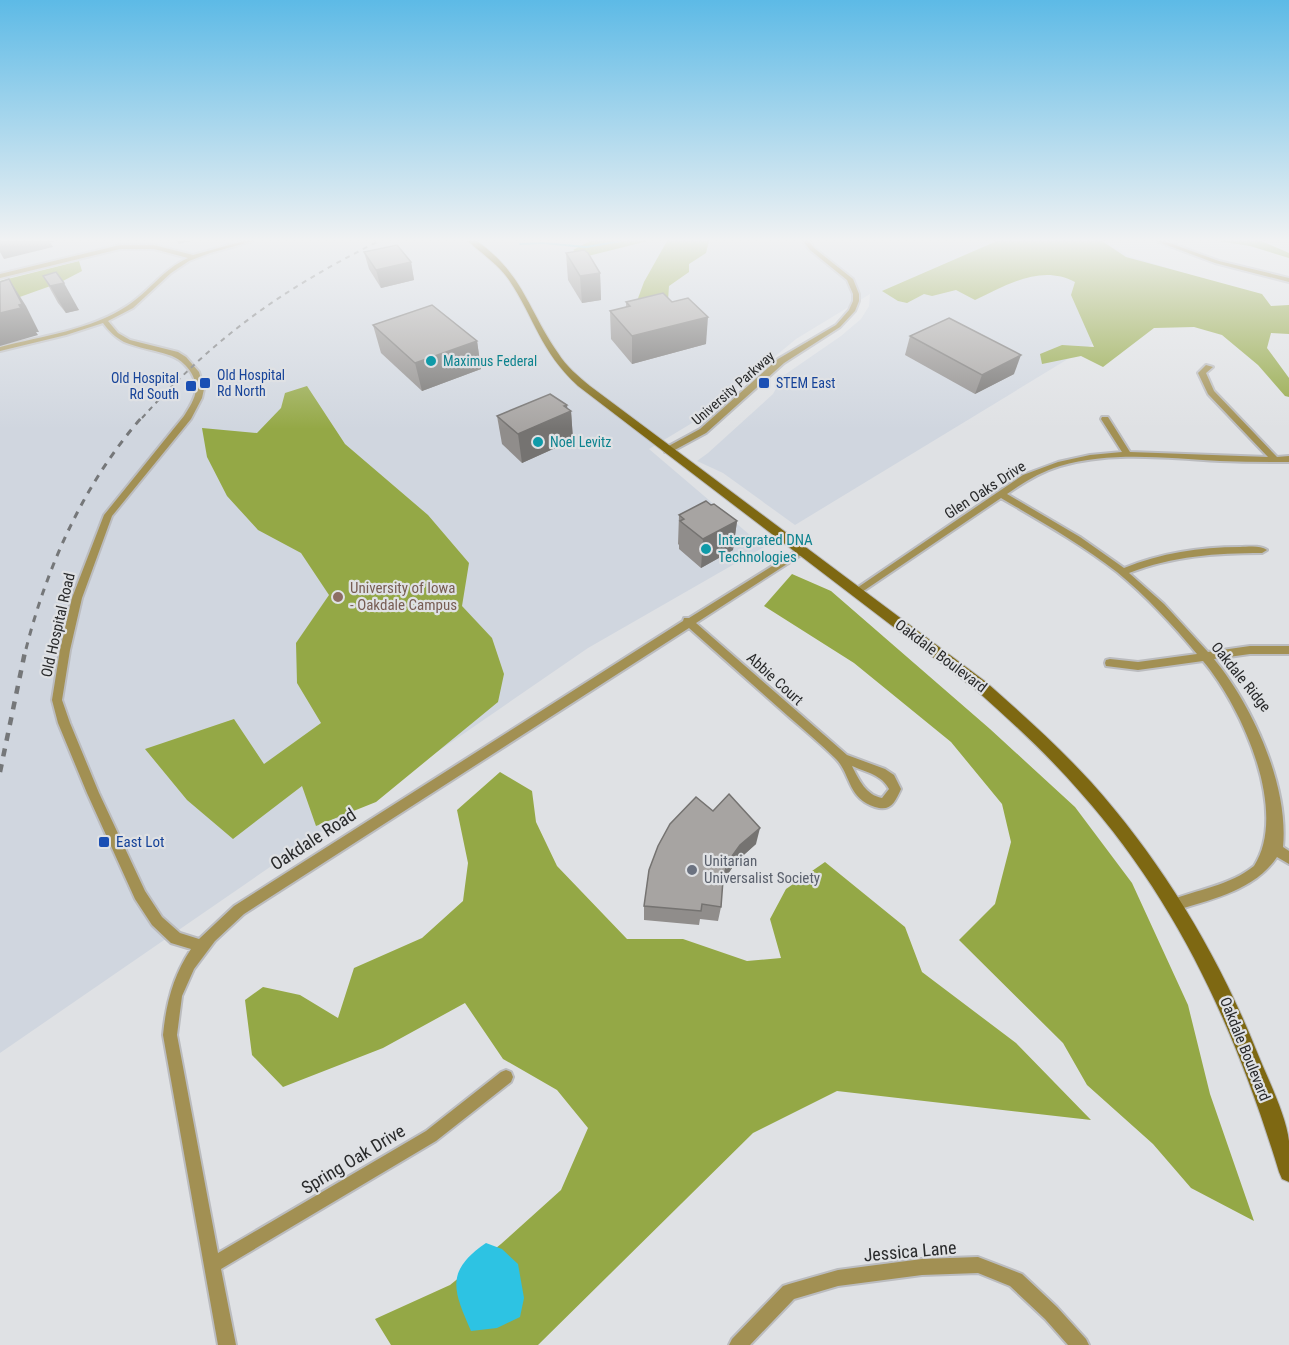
<svg xmlns="http://www.w3.org/2000/svg" width="1289" height="1345" font-family="'Roboto Condensed',sans-serif">
	<style>
		.built { fill: #d0d6df }
		.forest { fill: #94a846 }
		.water { fill: #2dc3e3 }
		.lines { fill: none; stroke-linecap: round; stroke-linejoin: round }
		.stream { stroke: #2dc3e3; stroke-width: 2 }
		.minor-casing { stroke: #bbbcbf; stroke-width: 4 }
		.secondary-casing { stroke: #bbbcbf; stroke-width: 2 }
		.minor { fill: #a29053; fill-rule: evenodd }
		.secondary { fill: #7e6812; fill-rule: evenodd }
		.rail-far2 { stroke: #757779; stroke-width: 2; stroke-dasharray: 5 5; stroke-linecap: butt }
		.rail-far1 { stroke: #757779; stroke-width: 3; stroke-dasharray: 7 7; stroke-linecap: butt }
		.rail { stroke: #757779; stroke-width: 4.5; stroke-dasharray: 8 8; stroke-linecap: butt }
		.wall { fill: #908d8b }
		.shaded-wall { fill: #757371 }
		.building { fill: #a7a4a2; stroke: #757371; stroke-width: 1.5 }
		.culture-dot { fill: #0f9aa8; stroke: #dfe1e4; stroke-width: 2 }
		.transit-dot { fill: #1a4fb4; stroke: #dfe1e4; stroke-width: 2 }
		.education-dot { fill: #8d6e63; stroke: #dfe1e4; stroke-width: 2 }
		.worship-dot { fill: #6b7280; stroke: #dfe1e4; stroke-width: 2 }
		.labels { text-anchor: middle; dominant-baseline: central; stroke-width: 4.5; stroke-linejoin: round; paint-order: stroke }
		.far-culture-label { font-size: 14px; fill: #0d838f; stroke: #dfe1e4; text-anchor: start }
		.far-transit-label { font-size: 14px; fill: #164399; stroke: #dfe1e4; text-anchor: start }
		.far-street-label { font-size: 14px; fill: #292a2b; stroke: #dfe1e4 }
		.street-label { font-size: 15px; fill: #292a2b; stroke: #dfe1e4 }
		.culture-label { font-size: 15px; fill: #0d838f; stroke: #dfe1e4; text-anchor: start }
		.education-label { font-size: 15px; fill: #785e54; stroke: #dfe1e4; text-anchor: start }
		.transit-label { font-size: 15px; fill: #164399; stroke: #dfe1e4; text-anchor: start }
		.worship-label { font-size: 15px; fill: #5b616d; stroke: #dfe1e4; text-anchor: start }
		.near-street-label { font-size: 18px; fill: #292a2b; stroke: #dfe1e4 }
	</style>
	<rect width="100%" height="100%" fill="#dfe1e4"/>
	<polygon class="built" points="0,241 1105,241 1129,256 1204,279 1114,331 795,525 723,473 697,461 708,453 773,394 783,376 841,336 861,319 869,306 870,294 796,339 702,417 649,449 764,547 588,648 0,1053"/>
	<g class="forest">
		<polygon points="590,241 648,241 584,257 573,250"/>
		<polygon points="667,241 709,241 706,253 689,264 689,272 669,286 668,300 637,301 644,282"/>
		<path d="M997 241H1102L1126 257 1262 294 1271 306 1289 305V334L1271 333 1267 348 1289 378V397L1285 396 1258 365 1222 335 1194 327 1154 328 1103 367 1081 356 1042 364 1040 354 1062 345 1094 347 1071 295 1075 282C1041 264 1006 285 975 300L956 290 932 296 924 294 907 303 898 301 882 291Z"/>
		<polygon points="1218,241 1261,241 1289,253 1289,258 1250,246"/>
		<polygon points="79,261 82,271 59,283 0,304 0,281"/>
		<polygon points="307,386 345,444 428,515 469,563 462,606 492,638 504,674 498,702 376,802 316,826 302,786 233,839 187,800 145,749 234,719 264,764 321,723 297,683 296,643 329,595 301,553 258,530 227,496 207,457 202,428 257,433 281,408 285,393"/>
		<polygon points="792,574 831,591 990,729 1075,807 1132,883 1188,1005 1210,1094 1254,1221 1191,1188 1153,1144 1087,1085 1063,1043 959,940 995,904 1011,842 1002,804 951,742 854,663 764,606"/>
		<polygon points="500,772 532,791 536,822 557,866 627,939 683,939 747,961 781,958 770,919 786,889 825,862 905,927 922,972 1016,1043 1091,1120 837,1091 753,1133 538,1345 391,1345 375,1319 450,1285 501,1244 561,1190 588,1128 557,1090 503,1059 465,1003 383,1048 283,1087 252,1055 245,1000 263,987 300,995 338,1018 354,968 422,938 463,901 468,863 457,810"/>
	</g>
	<path class="water" d="M486 1243 502 1249 518 1264 524 1298 520 1317 497 1328 471 1331C453 1290 445 1271 486 1243Z"/>
	<g class="lines">
		<polyline class="stream" points="520,244 543,243 586,247 621,241"/>
		<defs>
			<g id="minor">
				<path d="M244 241H253L210 253 189 261 171 273 133 308 108 321 118 333 130 340 178 352 186 357 199 372 204 389 202 398 191 419 112 516 82 598 70 650 62 700 70 723 99 793 145 891 162 917 180 933 199 939 234 906 683 621 684 618H689L801 548 804 549 806 551 804 553 696 623 847 755 885 769 894 775 901 789C895 802 891 812 875 807 847 798 851 774 836 759 821 744 804 730 788 716 755 687 722 657 689 628L244 914 215 941 194 969 182 996 177 1035 218 1253 426 1131 501 1072 506 1070 511 1072 513 1077 511 1082 436 1141 221 1269 236 1345H218L163 1035C166 1004 173 976 191 949L171 943 152 925 135 899 87 793 58 723 52 700 60 650 72 598 104 515 184 416C189 408 195 399 196 390 197 375 183 359 169 355 155 350 138 348 124 342 115 337 109 331 103 323L66 335 0 351V347C42 336 91 330 127 306 149 292 163 269 188 258L154 249H120L0 278V274L120 245H154L193 255ZM852 766C866 772 882 775 889 789L882 798C866 795 859 780 852 766Z"/>
				<polygon points="803,241 809,241 814,248 853,279 859,294 859,301 855,311 840,327 784,363 706,433 671,452 665,452 665,448 700,429 778,359 836,325 849,310 853,301 853,294 847,280 810,250"/>
				<polygon points="1156,241 1164,241 1219,261 1289,278 1289,282 1215,263"/>
				<path d="M1206 365 1213 367 1206 373 1214 391 1277 457 1289 456V462C1266 462 1243 462 1220 461 1167 458 1111 451 1060 466 1040 472 1024 482 1007 494L1080 537 1124 568C1161 553 1199 547 1240 547 1248 547 1260 545 1267 550L1262 553C1216 553 1173 556 1129 573L1164 604 1208 652 1250 646H1289V654H1250L1214 659C1252 705 1289 785 1283 847L1289 851V864L1277 857C1254 891 1211 899 1174 911L1169 909 1168 905 1169 901C1198 889 1229 886 1254 866 1289 812 1242 707 1203 661L1138 670 1106 666 1105 663 1106 660 1110 659 1138 662 1197 654C1173 625 1146 596 1117 572 1081 544 1040 521 1001 498L859 594H853L851 592 1023 475 1058 462 1090 455 1122 452 1101 419 1102 417H1108L1130 452 1268 457 1208 394 1198 373Z"/>
				<polygon points="978,1257 1022,1274 1057,1307 1086,1339 1089,1345 1068,1345 1045,1319 1010,1286 978,1273 922,1275 838,1286 794,1299 750,1345 729,1345 732,1339 783,1286 789,1284 838,1270 922,1259"/>
			</g>
			<path id="secondary" d="M468 241H477C524 275 527 308 558 353 566 366 578 376 590 386L986 682C1022 714 1058 746 1091 782 1161 860 1218 954 1257 1052 1267 1077 1286 1115 1289 1141 1289 1154 1289 1169 1289 1182L1282 1179 1279 1172C1236 1031 1179 903 1080 792 1048 755 1012 722 976 690L578 386C540 351 535 319 509 280 498 264 482 254 468 241Z"/>
		</defs>
		<use href="#minor" class="minor-casing"/>
		<use href="#secondary" class="secondary-casing"/>
		<use href="#minor" class="minor"/>
		<use href="#secondary" class="secondary"/>
		<path class="rail-far2" d="M142 418C216 336 281 290 379 241"/>
		<path class="rail-far1" d="M26 649C47 566 85 481 143 416"/>
		<polyline class="rail" points="0,772 26,647"/>
	</g>
	<g class="wall">
		<polygon points="364,252 411,262 414,280 381,288 369,269"/>
		<polygon points="566,253 600,273 601,300 582,303 568,280"/>
		<polygon points="43,276 79,310 66,313 58,303"/>
		<polygon points="626,302 706,344 632,364 611,339 610,311 626,307"/>
		<polygon points="373,325 477,341 481,369 422,391 381,353"/>
		<polygon points="910,336 1014,374 975,394 905,355"/>
		<polygon points="568,409 571,411 573,440 522,463 502,444 497,416"/>
		<polygon points="711,505 737,521 733,550 701,568 679,549 679,545 678,544 679,515"/>
		<polygon points="713,811 756,844 737,861 725,878 722,888 721,907 718,921 700,919 699,925 644,920 644,906"/>
	</g>
	<g class="shaded-wall">
		<polygon points="0,241 56,241 50,242 53,247 4,259 0,252"/>
		<polygon points="177,241 191,241 179,244"/>
		<polygon points="411,262 414,280 381,288 376,270"/>
		<polygon points="600,273 601,300 582,303 580,276"/>
		<polygon points="9,279 26,306 39,332 36,332 38,335 0,346 0,313 19,305"/>
		<polygon points="64,283 79,310 66,313 50,286"/>
		<polygon points="708,317 706,344 632,364 632,336"/>
		<polygon points="477,341 481,369 422,391 415,363"/>
		<polygon points="1021,355 1014,374 975,394 982,375"/>
		<polygon points="567,405 568,413 571,411 573,440 522,463 518,434"/>
		<polygon points="737,521 733,550 701,568 703,539"/>
		<polygon points="760,828 756,844 737,861 725,878 720,895 723,880 727,863 740,845"/>
	</g>
	<g class="building">
		<polygon points="397,245 411,262 376,270 364,252"/>
		<polygon points="584,250 588,253 600,273 580,276 566,253"/>
		<polygon points="56,272 64,283 50,286 43,276"/>
		<polygon points="9,279 22,304 19,305 21,308 0,313 0,282"/>
		<polygon points="663,293 672,302 688,298 708,317 632,336 610,311 630,306 626,302"/>
		<polygon points="432,305 477,341 415,363 373,325"/>
		<polygon points="949,318 1021,355 982,375 910,336"/>
		<polygon points="550,394 567,405 564,406 571,411 518,434 497,416"/>
		<polygon points="706,501 711,505 714,504 737,521 703,539 680,521 684,519 679,515"/>
		<polygon points="729,794 760,828 740,845 727,863 723,880 721,907 702,904 701,911 644,906 649,870 658,846 670,824 696,797 713,811"/>
	</g>
	<linearGradient id="sky" x2="0" y2="1"><stop stop-color="#5dbae6"/><stop offset="0.56" stop-color="#f1f2f3"/><stop offset="1" stop-color="#f1f2f3" stop-opacity="0"/></linearGradient>
	<rect width="1289" height="429" fill="url(#sky)"/>
	<g class="culture-dot">
		<circle cx="431" cy="361" r="6"/>
		<circle cx="538" cy="442" r="6"/>
		<circle cx="706" cy="549" r="6"/>
	</g>
	<g class="transit-dot">
		<rect x="199" y="377" width="12" height="12" rx="3"/>
		<rect x="758" y="377" width="12" height="12" rx="3"/>
		<rect x="185" y="380" width="12" height="12" rx="3"/>
		<rect x="98" y="836" width="12" height="12" rx="3"/>
	</g>
	<circle class="education-dot" cx="338" cy="597" r="6"/>
	<circle class="worship-dot" cx="692" cy="870" r="6"/>
	<g class="labels">
		<g class="far-culture-label">
			<text x="443" y="361">Maximus Federal</text>
			<text x="550" y="442">Noel Levitz</text>
		</g>
		<g class="far-transit-label">
			<text x="217" y="375">Old Hospital<tspan x="217" dy="16">Rd North</tspan></text>
			<text x="179" y="378" text-anchor="end">Old Hospital<tspan x="179" dy="16">Rd South</tspan></text>
			<text x="776" y="383">STEM East</text>
		</g>
		<g class="far-street-label">
			<text transform="translate(733 388) rotate(-41)">University Parkway</text>
		</g>
		<g class="street-label">
			<text transform="translate(985 490) rotate(-33)">Glen Oaks Drive</text>
			<text transform="translate(58 625) rotate(-77)">Old Hospital Road</text>
			<text transform="translate(941 656) rotate(37)">Oakdale Boulevard</text>
			<text transform="translate(1241 677) rotate(51)">Oakdale Ridge</text>
			<text transform="translate(775 679) rotate(42)">Abbie Court</text>
			<text transform="translate(1245 1049) rotate(68)">Oakdale Boulevard</text>
		</g>
		<g class="culture-label">
			<text x="718" y="540">Intergrated DNA<tspan x="718" dy="17">Technologies</tspan></text>
		</g>
		<g class="education-label">
			<text x="350" y="588">University of Iowa<tspan x="350" dy="17">- Oakdale Campus</tspan></text>
		</g>
		<g class="transit-label">
			<text x="116" y="842">East Lot</text>
		</g>
		<g class="worship-label">
			<text x="704" y="861">Unitarian<tspan x="704" dy="17">Universalist Society</tspan></text>
		</g>
		<g class="near-street-label">
			<text transform="translate(313 839) rotate(-33)">Oakdale Road</text>
			<text transform="translate(353 1159) rotate(-31)">Spring Oak Drive</text>
			<text transform="translate(910 1251) rotate(-5)">Jessica Lane</text>
		</g>
	</g>
</svg>
